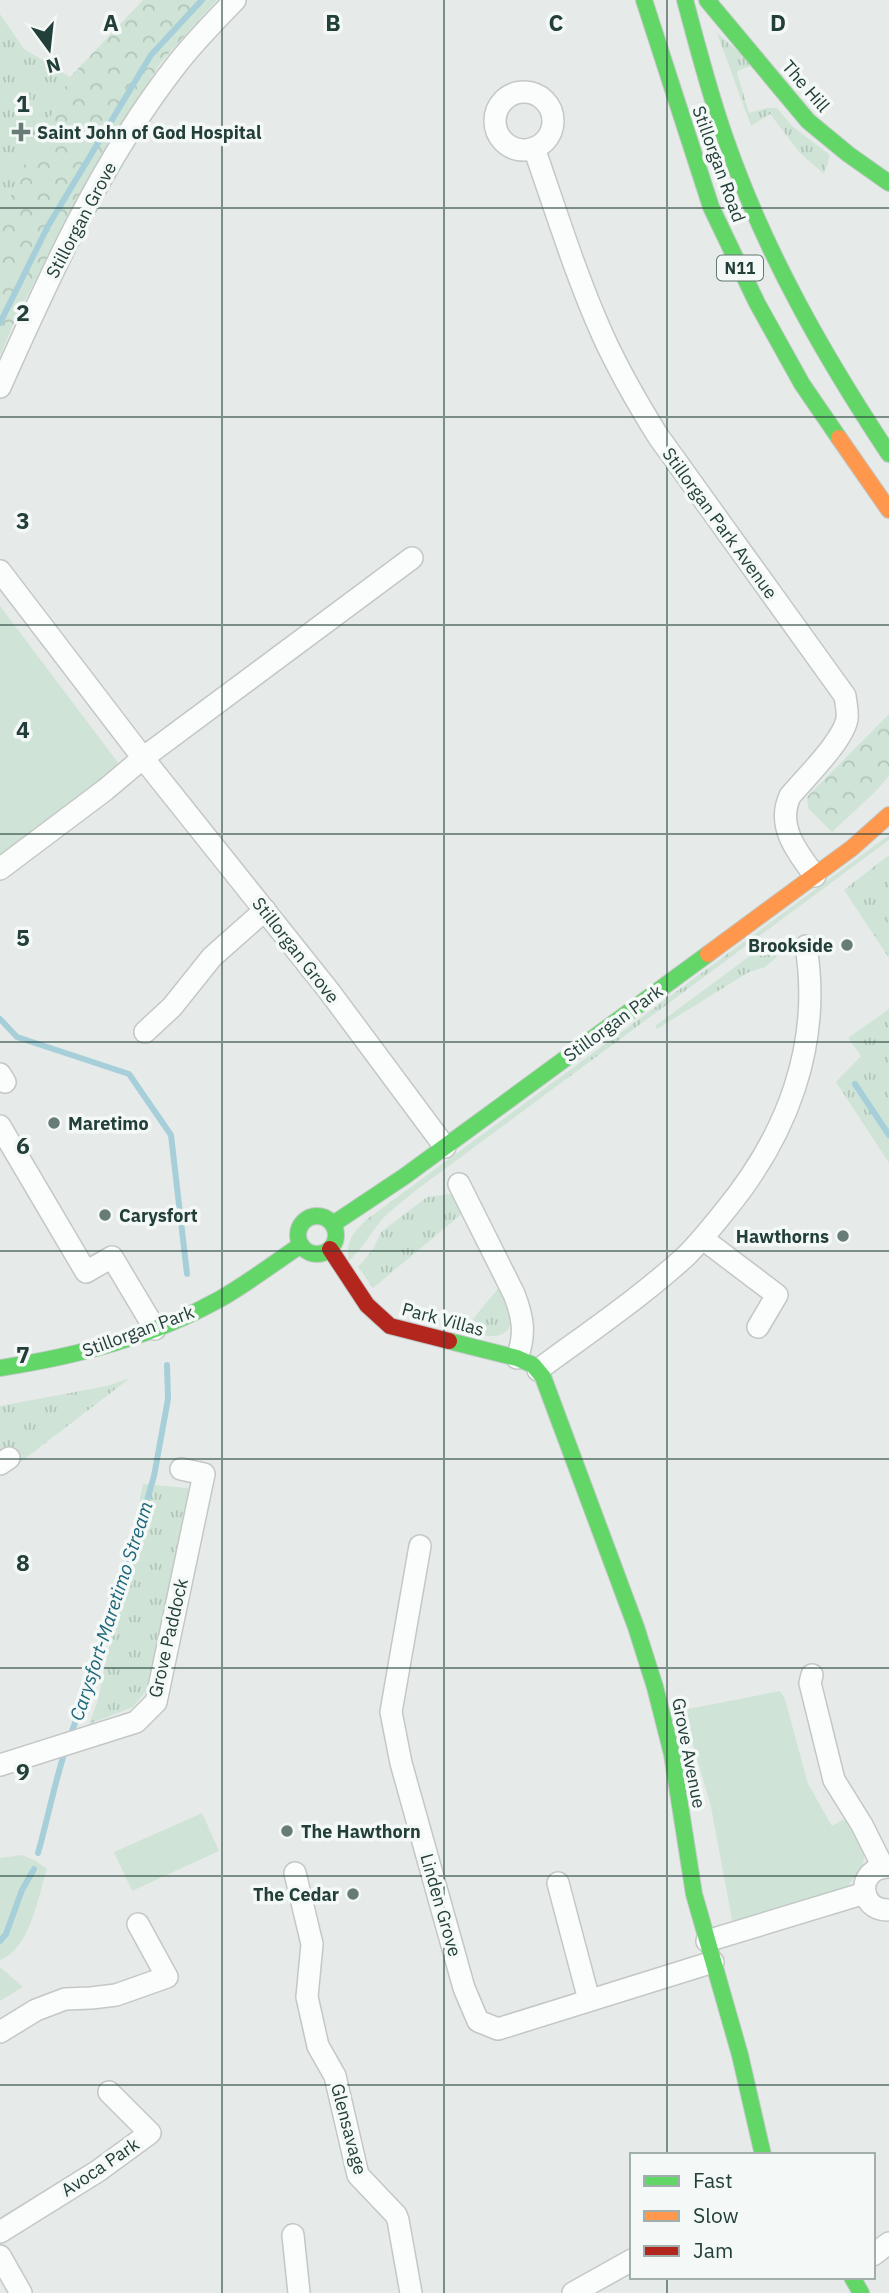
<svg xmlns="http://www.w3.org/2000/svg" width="889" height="2293" font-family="'IBM Plex Sans',sans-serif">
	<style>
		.grass { fill: url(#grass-tufts) }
		.forest { fill: url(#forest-crowns) }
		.green { fill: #cfe4d6 }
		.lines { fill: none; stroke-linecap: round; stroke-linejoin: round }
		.stream { stroke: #a7cfd9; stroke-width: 6 }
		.street-casing { stroke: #c3c8c6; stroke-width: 24 }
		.fast-casing { stroke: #c1c9c6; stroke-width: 18 }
		.slow-casing { stroke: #c1c9c6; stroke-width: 18 }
		.jam-casing { stroke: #c1c9c6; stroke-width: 18 }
		.street { stroke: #fbfcfc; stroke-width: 21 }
		.fast { stroke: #63d668; stroke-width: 16 }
		.slow { stroke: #ff974d; stroke-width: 16 }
		.jam { stroke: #b3261e; stroke-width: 16 }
		.grid { fill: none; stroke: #233f39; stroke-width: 2; stroke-opacity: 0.55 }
		.poi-dot { fill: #677b77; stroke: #f4f9f7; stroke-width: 2.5 }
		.labels { text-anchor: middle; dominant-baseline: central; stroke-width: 7; stroke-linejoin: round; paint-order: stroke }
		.shield { fill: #f4f9f7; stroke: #627772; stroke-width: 2 }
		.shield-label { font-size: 16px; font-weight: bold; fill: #233f39 }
		.street-label { font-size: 18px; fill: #233f39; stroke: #f4f9f7 }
		.poi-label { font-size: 18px; font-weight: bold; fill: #233f39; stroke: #f4f9f7; text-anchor: start }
		.water-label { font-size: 19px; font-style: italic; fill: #1d667b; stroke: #f4f9f7 }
		.grid-label { font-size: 23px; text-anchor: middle; font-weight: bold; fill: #233f39; stroke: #f4f9f7; stroke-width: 7; stroke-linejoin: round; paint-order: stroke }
	</style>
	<defs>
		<pattern id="grass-tufts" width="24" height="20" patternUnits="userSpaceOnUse" patternTransform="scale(1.75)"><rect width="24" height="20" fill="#cfe4d6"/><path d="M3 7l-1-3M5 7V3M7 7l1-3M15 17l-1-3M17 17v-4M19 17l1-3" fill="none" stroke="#b1c5b8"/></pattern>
		<pattern id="forest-crowns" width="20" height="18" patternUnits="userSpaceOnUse" patternTransform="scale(1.75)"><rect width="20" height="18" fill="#cfe4d6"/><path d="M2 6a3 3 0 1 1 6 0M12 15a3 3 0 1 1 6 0" fill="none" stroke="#b1c5b8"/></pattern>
	</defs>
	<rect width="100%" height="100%" fill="#e6ebe9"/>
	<g class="grass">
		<polygon points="0,14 24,49 70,77 16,187 0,214"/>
		<polygon points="717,33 754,65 739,70 737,73 749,113 767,108 777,108 792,126 830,155 824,174 800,153 770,114 751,126"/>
		<path d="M889 835V840L415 1191C404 1201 390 1210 381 1221 369 1235 363 1248 349 1261 345 1241 353 1233 366 1220Z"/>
		<polygon points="889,855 889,958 844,890"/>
		<polygon points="762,947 768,947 777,957 765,967 749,972 657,1029 655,1026"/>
		<polygon points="889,1009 889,1163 836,1082 861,1056 848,1038"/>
		<polygon points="449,1194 456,1195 464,1212 373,1288 358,1267 372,1251 381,1232 427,1197"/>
		<path d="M501 1285C521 1330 511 1345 463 1331Z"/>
		<polygon points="130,1378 18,1464 7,1450 0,1454 0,1406 107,1386"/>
		<polygon points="143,1484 188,1488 190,1499 146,1691 133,1707 89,1724 98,1700"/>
	</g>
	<g class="forest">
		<polygon points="143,0 217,0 161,62 109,144 18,313 0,356 0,214 16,187 70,77"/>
		<polygon points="889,714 889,776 874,793 832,832 808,808 807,797"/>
	</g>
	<g class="green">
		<polygon points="0,606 122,768 0,859"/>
		<polygon points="780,1691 785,1699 808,1784 832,1826 844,1819 862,1842 864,1856 863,1866 848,1886 831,1894 735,1921 732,1920 711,1807 683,1710"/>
		<polygon points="202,1813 219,1851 132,1891 114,1852"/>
		<path d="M22 1855 36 1861 47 1869C38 1897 30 1949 0 1960V1858Z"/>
		<polygon points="0,1967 23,1987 0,2001"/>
	</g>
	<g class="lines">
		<g class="stream">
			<polyline points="0,323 48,226 151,55 202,0"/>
			<polyline points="0,1019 17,1037 129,1074 171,1135 187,1274"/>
			<polyline points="855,1084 889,1135"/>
			<polyline points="70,1737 121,1590 154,1476 168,1399 167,1365"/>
			<path d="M38 1853C48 1818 54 1785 65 1751"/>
			<polyline points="0,1941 6,1934 22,1890 34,1869"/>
		</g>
		<defs>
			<g id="street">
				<circle cx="524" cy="121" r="29"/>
				<path d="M534 148C556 211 576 276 603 336 619 371 638 404 658 436L845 696C846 704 848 712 847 719 843 741 805 778 790 796 776 826 797 852 815 876"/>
				<path d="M0 387C50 275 101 161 177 64 195 41 215 21 235 0"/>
				<polyline points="0,571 143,758 329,991 445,1147"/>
				<polyline points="0,869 105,790 143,758 412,558"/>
				<polyline points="145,1032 172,1007 212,957 265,910"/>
				<polyline points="0,1074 5,1082"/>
				<polyline points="0,1126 86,1272 112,1257 155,1329"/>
				<path d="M459 1184 514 1294C523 1317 526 1334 517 1358"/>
				<polyline points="703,1239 777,1295 758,1327"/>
				<path d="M538 1370C588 1333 640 1298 686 1256 700 1242 712 1227 724 1212 787 1136 822 1045 806 946"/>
				<polyline points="0,1464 9,1458"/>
				<polyline points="420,1546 391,1712 401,1763 464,1988 478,2021 498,2029 713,1962"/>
				<polyline points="812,1675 810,1683 834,1780 862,1825 883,1867"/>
				<polyline points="0,1765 136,1722 156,1702 204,1474 181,1469"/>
				<path d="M889 1867C856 1867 857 1911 889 1910"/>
				<polyline points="295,1873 312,1944 307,1997 318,2046 335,2076 358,2175 396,2215 398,2220 411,2293"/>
				<polyline points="558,1883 589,2000"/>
				<polyline points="707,1941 865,1893"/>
				<polyline points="0,2032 36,2010 65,1999 91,1998 116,1995 167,1977 138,1924"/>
				<polyline points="0,2232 98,2171 150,2133 109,2092"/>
				<polyline points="293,2235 299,2293"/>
				<polyline points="873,2255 889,2243"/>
				<polyline points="0,2256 21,2293"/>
				<polyline points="573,2293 632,2260"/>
			</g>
			<g id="fast">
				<polyline points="644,0 711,207 757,303 802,384 839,438"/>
				<path d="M685 0C698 48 710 96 727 143 766 254 824 356 889 454"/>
				<polyline points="707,0 808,121 848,154 889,183"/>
				<circle cx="317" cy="1235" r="19"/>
				<polyline points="333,1224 405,1176 708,954"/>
				<polyline points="449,1341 517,1358 533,1365 543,1377 636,1627 655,1687 672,1754 694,1894 740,2055 763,2155"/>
				<path d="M0 1368C77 1356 152 1337 220 1299 248 1283 274 1263 301 1245"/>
				<polyline points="852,2277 861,2293"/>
			</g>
			<g id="slow">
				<polyline points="839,438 889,510"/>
				<polyline points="708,954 852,848 889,815"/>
			</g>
			<polyline id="jam" points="330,1249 367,1305 390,1326 449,1341"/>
		</defs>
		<use href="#street" class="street-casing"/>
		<use href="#fast" class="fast-casing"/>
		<use href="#slow" class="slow-casing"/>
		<use href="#jam" class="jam-casing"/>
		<use href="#street" class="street"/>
		<use href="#fast" class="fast"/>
		<use href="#slow" class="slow"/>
		<use href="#jam" class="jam"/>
	</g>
	<path class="grid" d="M222 0V2293M444 0V2293M667 0V2155M0 208H889M0 417H889M0 625H889M0 834H889M0 1042H889M0 1251H889M0 1459H889M0 1668H889M0 1876H889M0 2085H889M667 2277V2293"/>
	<g class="poi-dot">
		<path d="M17.5 121.5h7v7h7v7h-7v7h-7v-7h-7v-7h7z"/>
		<circle cx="847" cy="945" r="7"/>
		<circle cx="54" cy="1123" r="7"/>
		<circle cx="105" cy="1215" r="7"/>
		<circle cx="843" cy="1236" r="7"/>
		<circle cx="287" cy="1831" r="7"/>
		<circle cx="353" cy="1894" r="7"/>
	</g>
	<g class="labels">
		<rect class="shield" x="717" y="255.5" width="46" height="25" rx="5"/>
		<g class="shield-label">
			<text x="740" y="268">N11</text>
		</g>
		<g class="street-label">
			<text transform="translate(806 86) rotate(49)">The Hill</text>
			<text transform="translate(719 164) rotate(70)">Stillorgan Road</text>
			<text transform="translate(81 220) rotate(-62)">Stillorgan Grove</text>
			<text transform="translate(720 523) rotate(54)">Stillorgan Park Avenue</text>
			<text transform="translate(296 950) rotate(52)">Stillorgan Grove</text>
			<text transform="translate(613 1023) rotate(-36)">Stillorgan Park</text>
			<text transform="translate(443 1319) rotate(15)">Park Villas</text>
			<text transform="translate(138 1331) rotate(-20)">Stillorgan Park</text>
			<text transform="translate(168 1638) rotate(-77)">Grove Paddock</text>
			<text transform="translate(689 1753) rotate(79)">Grove Avenue</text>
			<text transform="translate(441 1905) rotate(74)">Linden Grove</text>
			<text transform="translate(349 2129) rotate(75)">Glensavage</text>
			<text transform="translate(100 2167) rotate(-34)">Avoca Park</text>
		</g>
		<g class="poi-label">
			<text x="37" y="132">Saint John of God Hospital</text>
			<text x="833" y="945" text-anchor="end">Brookside</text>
			<text x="68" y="1123">Maretimo</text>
			<text x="119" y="1215">Carysfort</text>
			<text x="829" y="1236" text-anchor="end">Hawthorns</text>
			<text x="301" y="1831">The Hawthorn</text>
			<text x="339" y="1894" text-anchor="end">The Cedar</text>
		</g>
		<g class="water-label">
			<text transform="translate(111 1611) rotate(-72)">Carysfort-Maretimo Stream</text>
		</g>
	</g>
	<g class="grid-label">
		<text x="111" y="31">A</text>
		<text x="333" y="31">B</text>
		<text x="556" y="31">C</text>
		<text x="778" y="31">D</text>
		<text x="23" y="112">1</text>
		<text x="23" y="321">2</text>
		<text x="23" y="529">3</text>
		<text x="23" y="738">4</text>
		<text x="23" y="946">5</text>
		<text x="23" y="1154">6</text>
		<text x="23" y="1363">7</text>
		<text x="23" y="1571">8</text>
		<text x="23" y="1780">9</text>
	</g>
	<rect x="630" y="2153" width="245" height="126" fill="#f4f9f7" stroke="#a0afab" stroke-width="2"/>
	<rect x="644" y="2176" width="35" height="10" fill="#63d668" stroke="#a0afab" stroke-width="2"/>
	<text x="693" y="2188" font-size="21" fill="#233f39">Fast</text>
	<rect x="644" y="2211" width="35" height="10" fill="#ff974d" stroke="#a0afab" stroke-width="2"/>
	<text x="693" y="2223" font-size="21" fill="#233f39">Slow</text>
	<rect x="644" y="2246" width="35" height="10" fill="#b3261e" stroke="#a0afab" stroke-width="2"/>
	<text x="693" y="2258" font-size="21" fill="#233f39">Jam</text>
	<g transform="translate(49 49) rotate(165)" stroke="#f4f9f7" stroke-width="5" paint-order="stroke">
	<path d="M0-5L12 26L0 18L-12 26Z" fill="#233f39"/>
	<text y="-10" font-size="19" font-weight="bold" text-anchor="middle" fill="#233f39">N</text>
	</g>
</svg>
